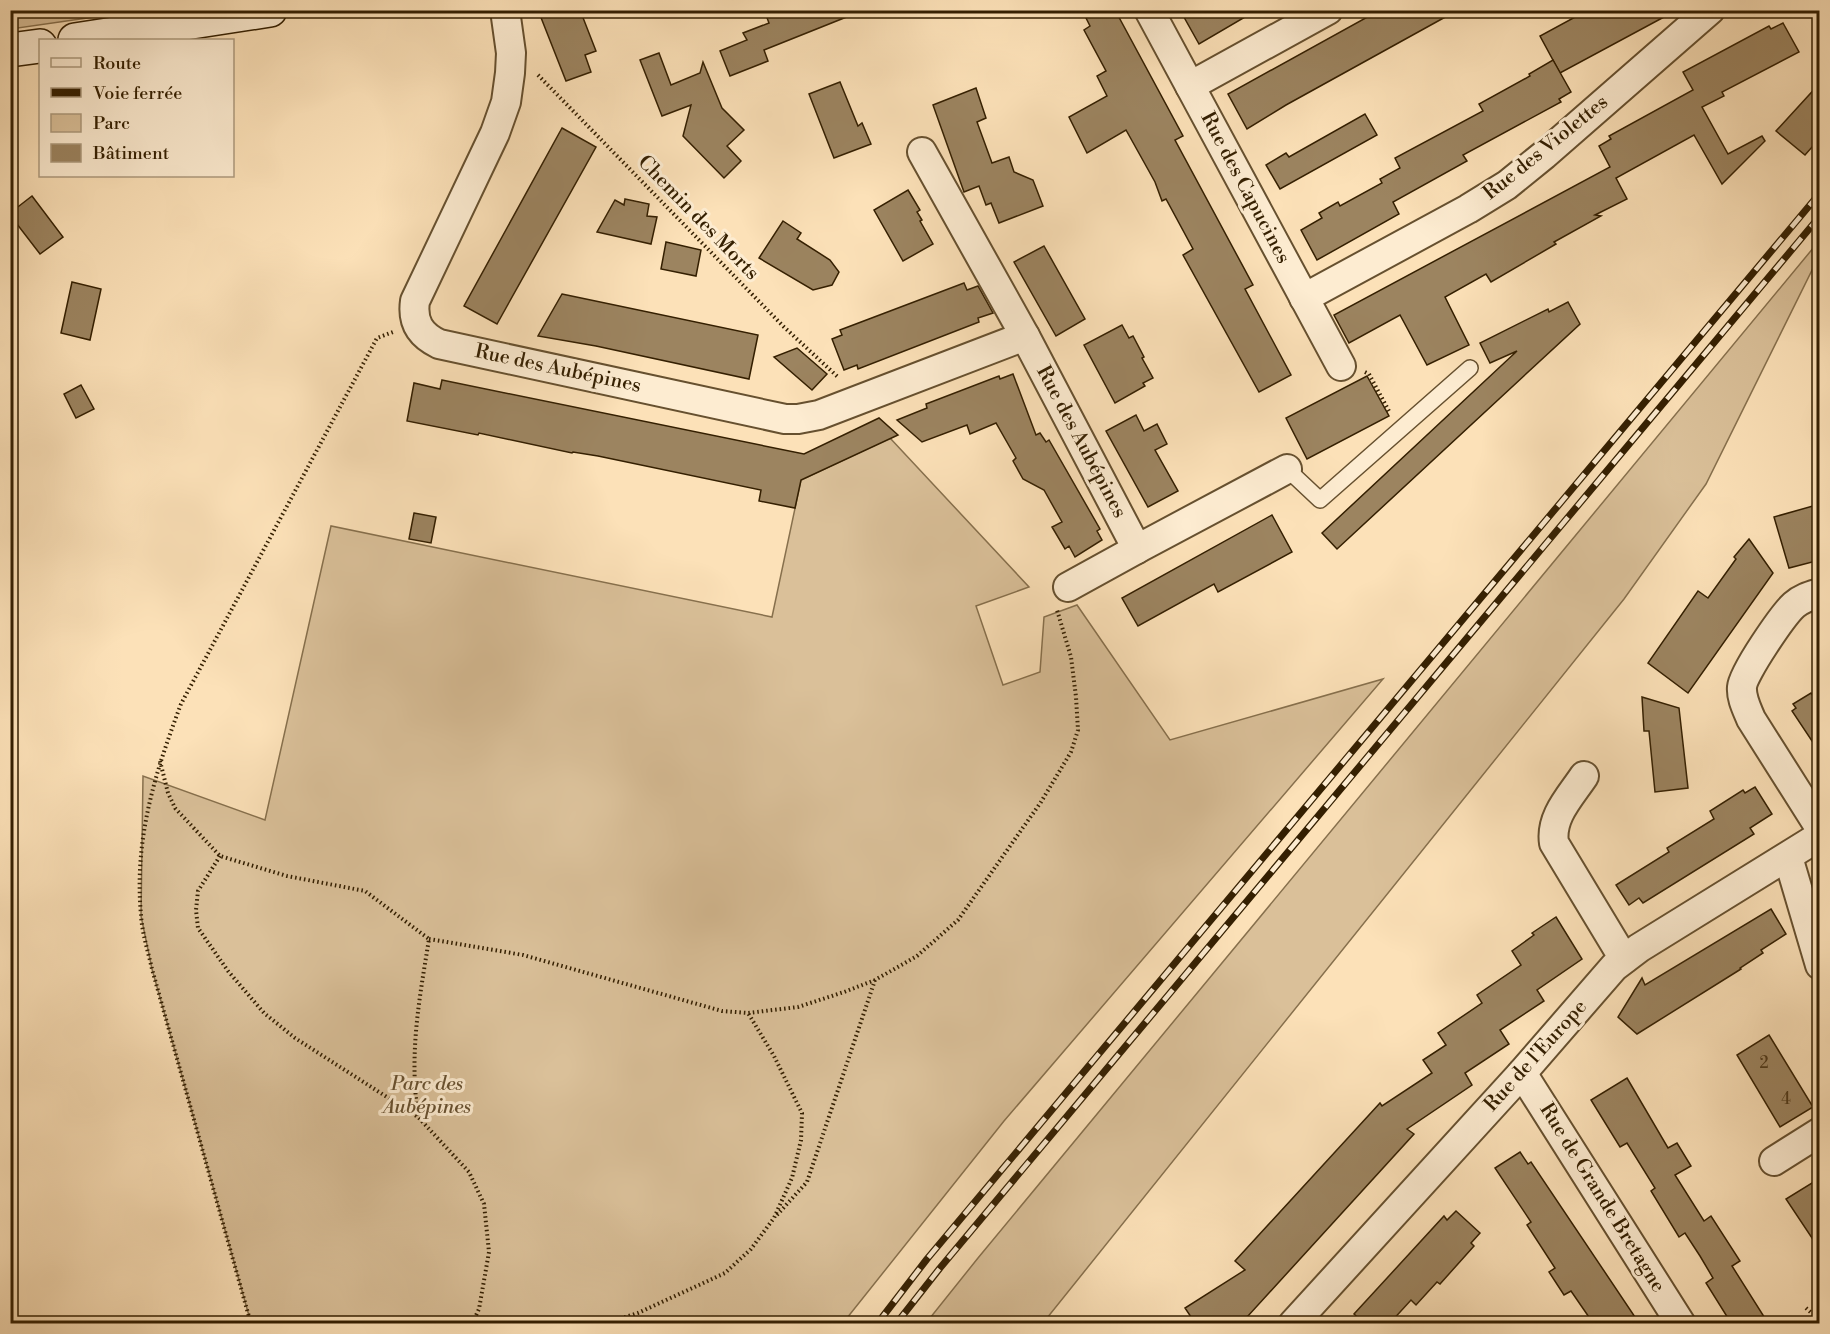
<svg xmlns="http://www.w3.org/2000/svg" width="1830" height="1334" font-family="'Libre Bodoni',serif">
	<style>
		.green { fill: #dac099; stroke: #87704d; stroke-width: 1.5 }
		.building { fill: #9c8460; stroke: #341f01; stroke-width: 1.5 }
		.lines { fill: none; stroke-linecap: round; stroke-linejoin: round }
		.service-casing { stroke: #66502f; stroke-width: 18 }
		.minor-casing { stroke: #66502f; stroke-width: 32 }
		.secondary-casing { stroke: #341f01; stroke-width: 36 }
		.path { stroke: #341f01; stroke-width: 4; stroke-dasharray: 1.5 3; stroke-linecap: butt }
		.service { stroke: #fdecd1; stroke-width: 15 }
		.minor { stroke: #fdecd1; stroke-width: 28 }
		.secondary { stroke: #fdecd1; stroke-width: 33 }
		.rail-casing { stroke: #341f01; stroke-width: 7 }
		.rail { stroke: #fdecd1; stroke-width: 4.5; stroke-dasharray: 14; stroke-linecap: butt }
		.labels { text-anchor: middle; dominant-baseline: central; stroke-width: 6; stroke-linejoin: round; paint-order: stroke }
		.number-label { font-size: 16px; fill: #4e3819 }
		.street-label { font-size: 20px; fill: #341f01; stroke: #fdecd1 }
		.park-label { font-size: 20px; font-style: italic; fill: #664f2f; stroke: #fdecd1 }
	</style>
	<rect width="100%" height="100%" fill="#fce1b8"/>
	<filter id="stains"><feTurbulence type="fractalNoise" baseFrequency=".00333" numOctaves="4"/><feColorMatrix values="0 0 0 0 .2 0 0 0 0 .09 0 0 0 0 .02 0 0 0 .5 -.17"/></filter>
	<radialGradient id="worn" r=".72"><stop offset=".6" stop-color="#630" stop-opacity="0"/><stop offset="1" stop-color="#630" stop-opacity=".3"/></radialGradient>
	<g class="green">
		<polygon points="17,10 136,10 136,11 11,29 11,11"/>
		<polygon points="1819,241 1819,256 1706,484 1624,599 1043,1323 926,1323 978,1258"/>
		<polygon points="890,438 1029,587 976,606 1003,685 1040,672 1044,617 1077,605 1170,740 1383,679 1004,1121 843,1323 251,1323 152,969 141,916 143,776 265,820 331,526 772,617 801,480"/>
	</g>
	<g class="building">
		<polygon points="538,10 580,10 596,51 585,55 591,72 566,81"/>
		<polygon points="764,10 858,10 859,12 764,50 768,61 730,76 720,51 747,40 743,33 769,23"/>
		<polygon points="1082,10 1115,10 1183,136 1175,140 1253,285 1245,289 1291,375 1259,392 1183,255 1193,249 1166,199 1162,201 1155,182 1126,130 1087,153 1069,117 1107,96 1097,76 1106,71 1084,30 1090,26"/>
		<polygon points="1180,10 1257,10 1199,44"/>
		<polygon points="1380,10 1458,10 1286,105 1247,129 1228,94"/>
		<polygon points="1588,10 1677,10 1560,73 1540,36"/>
		<polygon points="1783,23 1799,52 1722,92 1724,96 1702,107 1728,154 1762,136 1765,141 1722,184 1694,135 1616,178 1627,199 1595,215 1601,216 1554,242 1556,244 1491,282 1486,274 1445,297 1469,345 1427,365 1400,315 1349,343 1334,315 1610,167 1599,146 1611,139 1609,136 1693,90 1683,72 1769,26 1771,29"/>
		<polygon points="659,53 671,85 700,73 703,62 722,108 744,130 727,146 741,161 724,178 683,136 691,105 662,116 640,60"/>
		<polygon points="1553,60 1571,92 1559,99 1561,102 1463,155 1467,161 1393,202 1399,214 1317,260 1301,230 1322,218 1319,213 1338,202 1340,206 1382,183 1380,179 1400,168 1395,158 1483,111 1479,104 1530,76 1529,74"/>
		<polygon points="840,82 858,126 862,123 871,144 834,158 809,94"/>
		<polygon points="1820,83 1820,138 1805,155 1776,131"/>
		<polygon points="976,88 986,118 977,122 992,163 1009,157 1014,172 1033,180 1043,206 999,223 991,203 986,205 979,186 964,192 933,105"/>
		<polygon points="1365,114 1377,135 1280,189 1266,165 1286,153 1289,157"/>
		<polygon points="562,128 596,147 497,324 464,306"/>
		<polygon points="908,190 920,210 917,212 922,220 920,221 933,244 903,261 874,210"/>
		<polygon points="32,196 63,237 40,254 10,215 10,213"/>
		<polygon points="625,199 649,204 647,216 657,217 651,244 597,232 615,200 624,205"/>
		<polygon points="783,221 801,233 797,239 830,260 839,272 832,285 813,290 759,258"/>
		<polygon points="666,242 701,250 696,276 661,269"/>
		<polygon points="1044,246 1085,319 1056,336 1014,262"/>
		<polygon points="72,282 101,289 90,340 61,333"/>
		<polygon points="964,283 967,290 978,286 993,313 978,318 979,322 858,369 857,365 844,370 832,339 842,335 840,330"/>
		<polygon points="562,294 758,335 749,379 596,346 538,336"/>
		<polygon points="1568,302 1580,324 1337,549 1322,533 1517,351 1490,363 1480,343 1548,309 1549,312"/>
		<polygon points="1122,325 1129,338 1133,336 1144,357 1142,358 1153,378 1143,383 1145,386 1115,403 1084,345"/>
		<polygon points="797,348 827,374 812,390 774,357"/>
		<polygon points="1013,374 1036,435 1040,433 1046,442 1049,440 1100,529 1097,531 1102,540 1075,557 1069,546 1065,549 1052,527 1062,522 1044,490 1023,479 1013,461 1016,458 996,423 970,434 967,425 922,442 897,420 927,408 926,404 999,376 1000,379"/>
		<polygon points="1367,376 1389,416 1307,459 1286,418"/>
		<polygon points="442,380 804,454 879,418 898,435 801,480 795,508 759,501 761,490 598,456 573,452 572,453 479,433 478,435 407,421 414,383 440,389"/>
		<polygon points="81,385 94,409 76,418 64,394"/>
		<polygon points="1136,415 1144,431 1157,424 1167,444 1155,450 1178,491 1148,507 1106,431"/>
		<polygon points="1820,504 1820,560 1789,568 1774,517"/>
		<polygon points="414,513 436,517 431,543 409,539"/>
		<polygon points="1272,515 1292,552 1218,592 1214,584 1138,626 1122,598"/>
		<polygon points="1749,539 1773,573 1688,693 1648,663 1698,591 1708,598 1736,559 1734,557"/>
		<polygon points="1811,693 1820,705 1820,753 1792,711 1796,708 1793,704"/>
		<polygon points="1642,697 1679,708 1688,788 1655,792 1649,731 1644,731"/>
		<polygon points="1755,787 1772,814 1750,828 1754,834 1643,903 1639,898 1629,905 1616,885 1669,852 1667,848 1714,819 1710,811 1743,790 1745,793"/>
		<polygon points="1771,909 1786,934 1761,950 1763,953 1740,968 1741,969 1637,1034 1618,1017 1642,978 1645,985"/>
		<polygon points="1556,917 1582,959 1537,990 1544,1001 1500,1030 1509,1044 1465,1073 1472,1085 1407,1129 1414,1134 1248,1316 1236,1323 1195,1323 1185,1308 1245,1270 1235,1261 1380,1103 1382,1106 1432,1073 1423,1060 1446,1045 1438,1033 1482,1003 1477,995 1521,965 1512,951 1534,935 1532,933"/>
		<polygon points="1769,1035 1813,1107 1780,1127 1737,1055"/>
		<polygon points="1627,1078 1668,1148 1677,1143 1691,1166 1675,1175 1704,1221 1711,1216 1740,1261 1732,1266 1768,1323 1731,1323 1706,1283 1713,1278 1700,1256 1685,1233 1679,1237 1651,1191 1655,1188 1627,1143 1620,1147 1591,1100"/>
		<polygon points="1520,1152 1528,1164 1531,1162 1639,1323 1593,1323 1571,1291 1564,1295 1549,1272 1555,1268 1527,1225 1531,1222 1495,1168"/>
		<polygon points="1820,1178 1820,1250 1786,1199"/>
		<polygon points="1456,1211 1480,1233 1471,1243 1474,1246 1440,1284 1437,1282 1416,1305 1411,1300 1390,1323 1364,1323 1354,1314 1444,1216 1447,1220"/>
	</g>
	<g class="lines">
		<defs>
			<polyline id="service" points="1287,469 1320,500 1470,368"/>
			<g id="minor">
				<path d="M505 10 511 53 510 73 506 102 495 133 415 301C412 322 420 335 439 344L785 419H798L819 415 1025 336 1137 549 1287 469"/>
				<polyline points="1149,10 1341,366"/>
				<polyline points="1190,86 1328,10"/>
				<polyline points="922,152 1025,336"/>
				<polyline points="1304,298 1468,209 1507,185 1544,155 1710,10"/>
				<polyline points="1068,587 1137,549"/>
				<path d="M1820 593C1810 596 1802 598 1794 605 1783 615 1743 673 1742 687 1741 698 1747 709 1751 719L1820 828"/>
				<path d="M1584 776C1570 797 1550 817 1554 843L1624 959"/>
				<polyline points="1788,857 1820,965"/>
				<polyline points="1522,1073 1681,1324"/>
				<polyline points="1774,1161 1820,1132"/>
				<polyline points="1293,1324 1522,1073 1614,967 1639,948 1820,836"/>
			</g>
			<g id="secondary">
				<polyline points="75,40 270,10"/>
				<polyline points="10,50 40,46"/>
			</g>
		</defs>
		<use href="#service" class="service-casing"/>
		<use href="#minor" class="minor-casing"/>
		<use href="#secondary" class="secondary-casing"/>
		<g class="path">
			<polyline points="538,75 784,327 839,378"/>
			<polyline points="1365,372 1369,374 1390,413"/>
			<path d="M160 761 168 793 175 808 220 856 287 876 365 891 429 939C419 1001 409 1053 418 1116"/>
			<polyline points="220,856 198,891 196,910 198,928 228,971 264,1013 295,1038 418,1117 469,1172 484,1204 489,1252 479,1309 472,1324"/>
			<polyline points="429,939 523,955 722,1011 748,1013 798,1007 844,992 875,980 917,956 958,920 1041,802 1071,752 1078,730 1076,697 1071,657 1057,610"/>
			<polyline points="777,1215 807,1182 875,980"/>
			<polyline points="1806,1308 1820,1321"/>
			<path d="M251 1324 152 969C148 951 142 933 141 915 134 839 155 773 181 704L377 338 393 332"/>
			<polyline points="603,1324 638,1313 725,1273 751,1249 774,1218 792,1178 801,1140 802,1113 774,1056 748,1013"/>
		</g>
		<use href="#service" class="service"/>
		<use href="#minor" class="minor"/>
		<use href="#secondary" class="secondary"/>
		<defs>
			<g id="rail">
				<polyline points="877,1324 927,1259 1820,193"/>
				<polyline points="896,1324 940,1268 1820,216"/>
			</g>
		</defs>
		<use href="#rail" class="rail-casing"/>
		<use href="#rail" class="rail"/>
	</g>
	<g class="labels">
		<g class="number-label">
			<text x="1764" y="1063">2</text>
			<text x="1786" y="1099">4</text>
		</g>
		<g class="street-label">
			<text transform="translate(1546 148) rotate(-39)">Rue des Violettes</text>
			<text transform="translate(1245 188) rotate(62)">Rue des Capucines</text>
			<text transform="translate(698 218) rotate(46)">Chemin des Morts</text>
			<text transform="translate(558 369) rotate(12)">Rue des Aubépines</text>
			<text transform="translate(1081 442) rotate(62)">Rue des Aubépines</text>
			<text transform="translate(1536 1056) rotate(-48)">Rue de l'Europe</text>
			<text transform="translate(1602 1198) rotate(58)">Rue de Grande Bretagne</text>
		</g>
		<g class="park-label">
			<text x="427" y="1084">Parc des<tspan x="427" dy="23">Aubépines</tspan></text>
		</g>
	</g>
	<rect width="1830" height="1334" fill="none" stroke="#fce1b8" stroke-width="36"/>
	<rect x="12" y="12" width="1806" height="1310" fill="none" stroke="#341f01" stroke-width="3"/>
	<rect x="18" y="18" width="1794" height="1298" fill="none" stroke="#341f01" stroke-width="1.5"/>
	<rect x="39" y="39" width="195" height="138" fill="#fdecd1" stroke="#ad9a7e" stroke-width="1.5"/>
	<rect x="51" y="58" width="30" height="9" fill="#fdecd1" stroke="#ad9a7e" stroke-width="1.5"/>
	<text x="93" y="69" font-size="18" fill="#341f01">Route</text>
	<rect x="51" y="88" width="30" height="9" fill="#341f01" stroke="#ad9a7e" stroke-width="1.5"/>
	<text x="93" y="99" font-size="18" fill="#341f01">Voie ferrée</text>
	<rect x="51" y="114" width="30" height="18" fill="#dac099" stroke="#ad9a7e" stroke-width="1.5"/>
	<text x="93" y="129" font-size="18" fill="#341f01">Parc</text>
	<rect x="51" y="144" width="30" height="18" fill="#9c8460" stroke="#ad9a7e" stroke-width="1.5"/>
	<text x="93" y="159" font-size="18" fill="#341f01">Bâtiment</text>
	<rect width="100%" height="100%" filter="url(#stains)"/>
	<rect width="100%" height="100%" fill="url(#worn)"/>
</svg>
